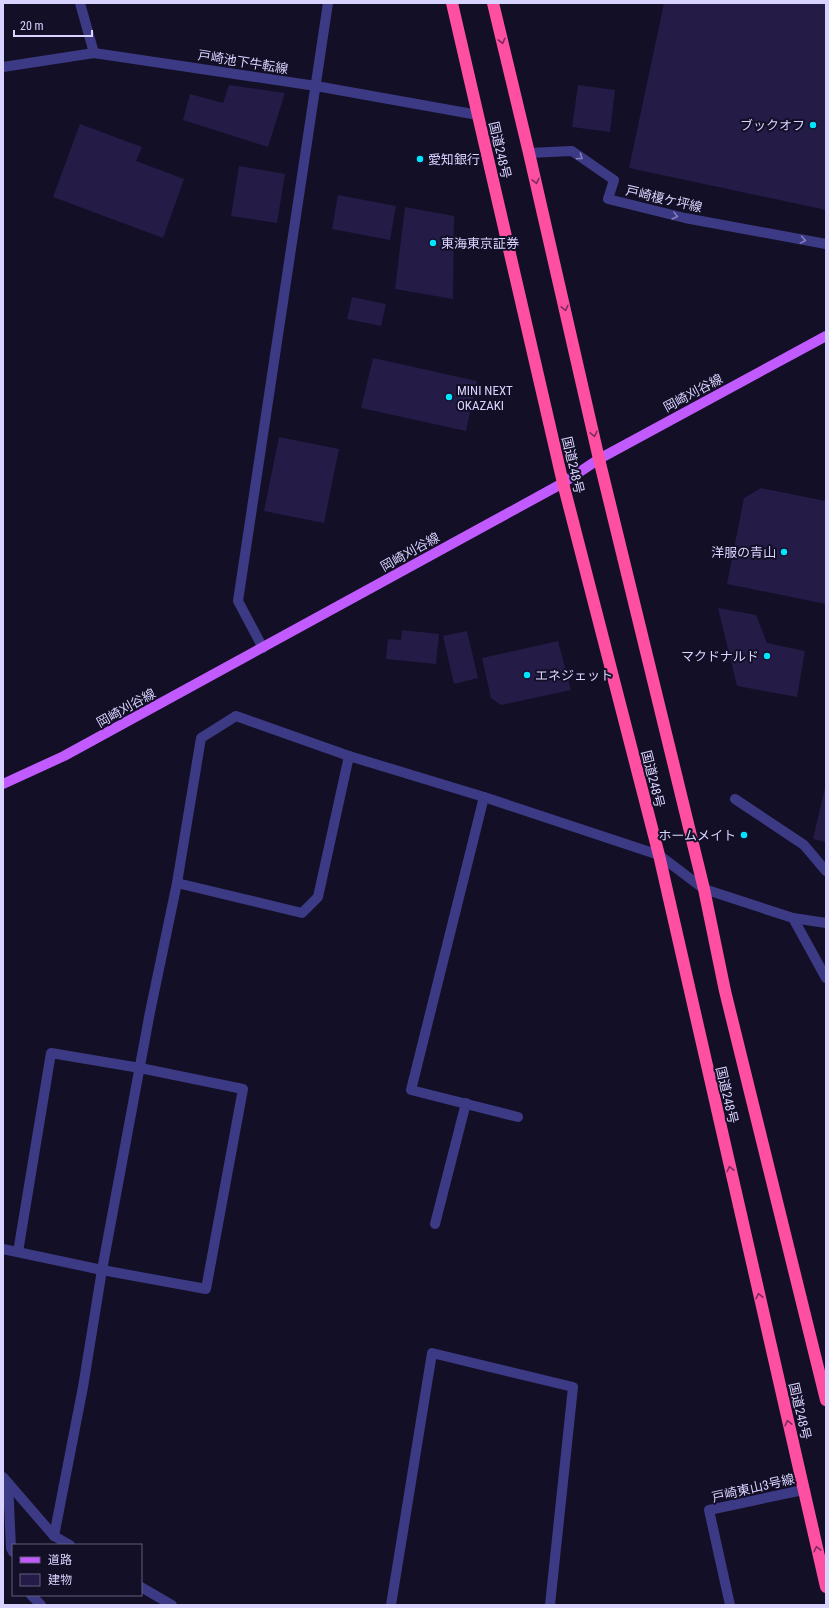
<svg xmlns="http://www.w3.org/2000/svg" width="829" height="1608" font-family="'Roboto Condensed','Noto Sans JP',sans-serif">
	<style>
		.building { fill: #241b47 }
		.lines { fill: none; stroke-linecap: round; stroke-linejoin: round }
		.lane { stroke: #3d3a85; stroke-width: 10 }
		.street { stroke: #3d3a85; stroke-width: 10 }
		.primary { stroke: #c25bff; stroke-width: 10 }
		.highway { stroke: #ff4fa3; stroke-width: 12 }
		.oneway { stroke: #7d2c5e }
		.oneway2 { stroke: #837fbc }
		.poi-dot { fill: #00e5ff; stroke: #130f26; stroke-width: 1.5 }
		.labels { text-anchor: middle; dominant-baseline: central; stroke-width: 4; stroke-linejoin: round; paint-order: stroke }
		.street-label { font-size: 13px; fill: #d9d4ff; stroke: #130f26 }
		.poi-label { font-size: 13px; fill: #d9d4ff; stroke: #130f26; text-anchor: end }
	</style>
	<rect width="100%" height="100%" fill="#130f26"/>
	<g class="building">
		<polygon points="664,3 826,3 826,210 629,168"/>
		<polygon points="229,85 285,93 268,147 183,120 190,94 223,103"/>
		<polygon points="578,85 615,90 610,132 572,127"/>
		<polygon points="80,124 142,147 136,161 184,179 163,238 53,197"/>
		<polygon points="239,166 285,174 277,223 231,216"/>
		<polygon points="338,195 396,206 390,240 332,229"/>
		<polygon points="405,207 454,216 453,299 395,289"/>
		<polygon points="352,297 386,304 381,326 347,319"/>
		<polygon points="373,358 477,381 466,431 361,408"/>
		<polygon points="279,437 339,449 324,523 264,511"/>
		<polygon points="761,488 826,501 826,604 727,584 744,498"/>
		<polygon points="718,608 756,615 767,643 805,651 797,697 737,686"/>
		<polygon points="402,630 439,634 436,664 386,659 388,639 401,640"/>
		<polygon points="467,631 478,678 454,684 443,636"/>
		<polygon points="558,641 571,690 501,705 491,698 482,658"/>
		<polygon points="825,788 826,789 826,842 813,839"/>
	</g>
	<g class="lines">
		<polyline class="lane" points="735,799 804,845 826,871"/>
		<g class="street">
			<polyline points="80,3 94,53"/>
			<polyline points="3,67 94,53 316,86 478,115"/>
			<polyline points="529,153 572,151 614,180 608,199 685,218 826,244"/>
			<polyline points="263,648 238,601 328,3"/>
			<polyline points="484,797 411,1090 518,1117"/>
			<polyline points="177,883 302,913 318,897 349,756"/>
			<polyline points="793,918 826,978"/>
			<polyline points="435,1224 466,1103"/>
			<polyline points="3,1249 102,1270 206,1289 243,1089 140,1068 51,1053 18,1252"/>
			<polyline points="3,1477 54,1536 70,1545"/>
			<polyline points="8,1483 11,1548 13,1552"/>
			<polyline points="54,1536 83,1387 102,1270 150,1012 177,883 201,738 236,716 349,756 484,797 659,855 704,889 793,918 826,923"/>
			<polyline points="141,1587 172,1605"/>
			<polyline points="31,1595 41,1605"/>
			<polyline points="391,1605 432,1353 573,1387 550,1605"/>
			<polyline points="730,1605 709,1510 803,1490"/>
		</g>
		<polyline class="primary" points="3,784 64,756 563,483 599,459 826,336"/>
		<g class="highway">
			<polyline points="452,3 563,483 659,855 826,1587"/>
			<polyline points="493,3 529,153 599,459 704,889 725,991 826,1400"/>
		</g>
	</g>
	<defs><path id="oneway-chevron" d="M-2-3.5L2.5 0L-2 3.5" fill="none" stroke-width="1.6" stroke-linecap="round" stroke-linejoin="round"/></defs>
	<g class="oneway">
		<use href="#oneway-chevron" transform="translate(502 41) rotate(76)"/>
		<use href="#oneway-chevron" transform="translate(536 181) rotate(77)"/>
		<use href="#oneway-chevron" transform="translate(565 308) rotate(77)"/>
		<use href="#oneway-chevron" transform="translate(594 434) rotate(77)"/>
		<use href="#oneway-chevron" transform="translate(730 1169) rotate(-103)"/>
		<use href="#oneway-chevron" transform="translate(759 1296) rotate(-103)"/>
		<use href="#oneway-chevron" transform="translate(788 1423) rotate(-103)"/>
		<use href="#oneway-chevron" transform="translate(817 1549) rotate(-103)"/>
	</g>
	<g class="oneway2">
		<use href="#oneway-chevron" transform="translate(580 157) rotate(34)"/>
		<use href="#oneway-chevron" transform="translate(675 216) rotate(14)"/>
		<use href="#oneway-chevron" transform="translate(803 240) rotate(10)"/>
	</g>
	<g class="poi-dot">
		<circle cx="813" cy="125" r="4"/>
		<circle cx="420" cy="159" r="4"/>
		<circle cx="433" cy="243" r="4"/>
		<circle cx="449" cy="397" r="4"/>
		<circle cx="784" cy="552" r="4"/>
		<circle cx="767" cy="656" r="4"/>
		<circle cx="527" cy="675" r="4"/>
		<circle cx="744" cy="835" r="4"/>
	</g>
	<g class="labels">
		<g class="street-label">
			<text transform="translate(243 62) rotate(9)">戸崎池下牛転線</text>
			<text transform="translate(500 150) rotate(77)">国道248号</text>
			<text transform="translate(664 199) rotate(13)">戸崎榎ケ坪線</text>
			<text transform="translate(693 393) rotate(-28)">岡崎刈谷線</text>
			<text transform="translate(573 465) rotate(77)">国道248号</text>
			<text transform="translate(410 552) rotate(-29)">岡崎刈谷線</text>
			<text transform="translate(126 708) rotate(-29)">岡崎刈谷線</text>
			<text transform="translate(653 779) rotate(76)">国道248号</text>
			<text transform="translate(727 1095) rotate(77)">国道248号</text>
			<text transform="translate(800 1411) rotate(77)">国道248号</text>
			<text transform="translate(753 1488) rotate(-13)">戸崎東山3号線</text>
		</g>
		<g class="poi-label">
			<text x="805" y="125">ブックオフ</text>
			<text x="428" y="159" text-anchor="start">愛知銀行</text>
			<text x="441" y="243" text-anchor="start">東海東京証券</text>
			<text x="457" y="390" text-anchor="start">MINI NEXT<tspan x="457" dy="15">OKAZAKI</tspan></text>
			<text x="776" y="552">洋服の青山</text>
			<text x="759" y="656">マクドナルド</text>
			<text x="535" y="675" text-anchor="start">エネジェット</text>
			<text x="736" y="835">ホームメイト</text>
		</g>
	</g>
	<rect width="829" height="1608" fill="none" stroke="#d9d4ff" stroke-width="8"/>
	<rect x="12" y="1544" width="130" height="52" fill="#130f26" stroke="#625e7d"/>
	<rect x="20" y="1557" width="20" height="6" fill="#c25bff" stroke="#625e7d"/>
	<text x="48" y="1564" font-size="12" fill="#d9d4ff">道路</text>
	<rect x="20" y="1574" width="20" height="12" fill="#241b47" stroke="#625e7d"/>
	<text x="48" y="1584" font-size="12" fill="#d9d4ff">建物</text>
	<path d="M14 30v6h78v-6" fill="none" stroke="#d9d4ff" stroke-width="2"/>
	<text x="20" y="30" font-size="12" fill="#d9d4ff" stroke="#130f26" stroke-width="3" paint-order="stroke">20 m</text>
</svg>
